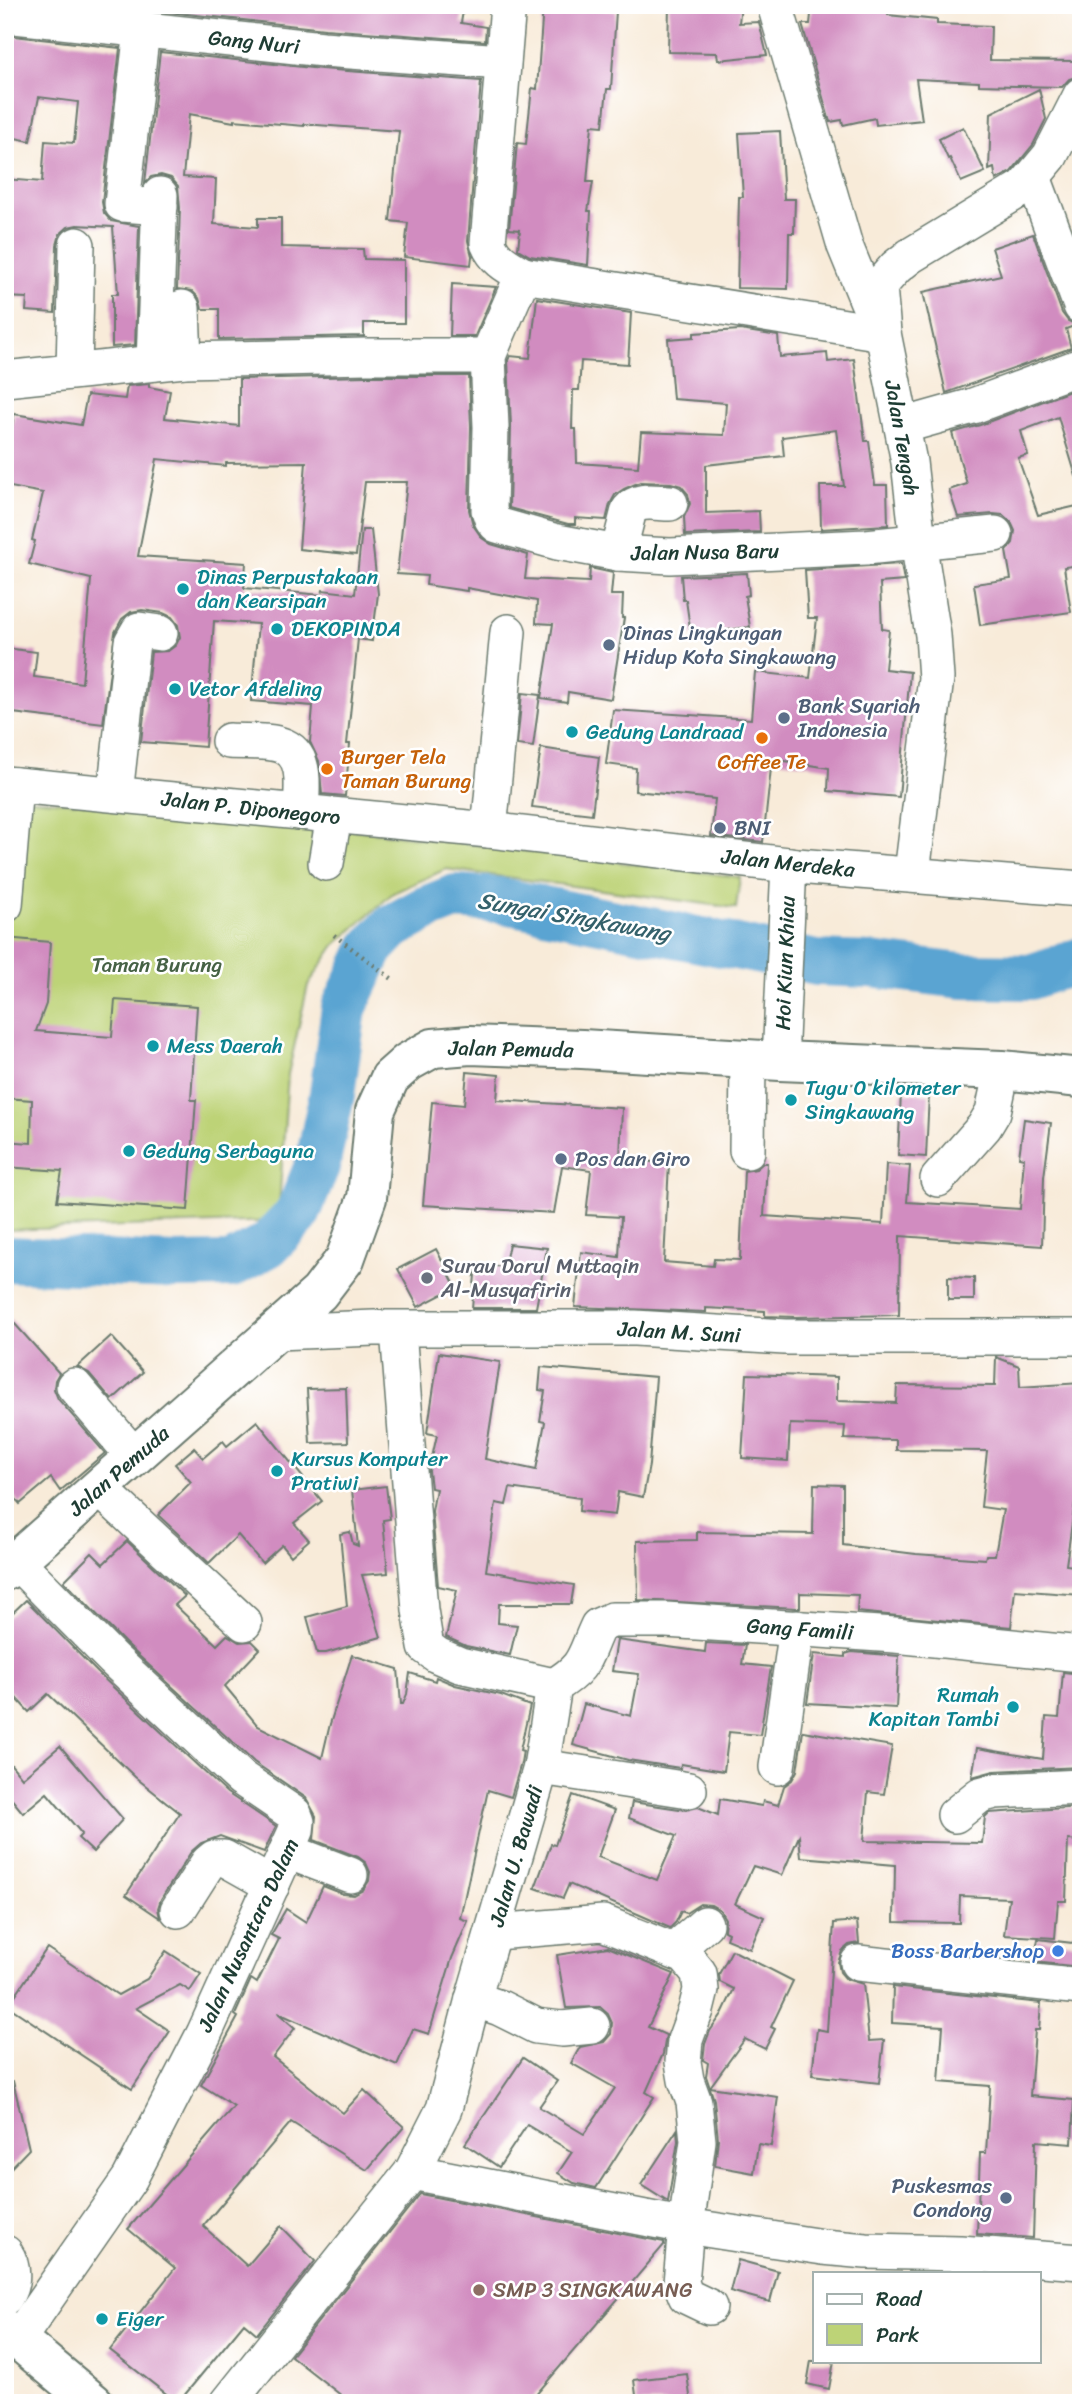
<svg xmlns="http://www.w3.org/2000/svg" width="1086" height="2408" font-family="Sriracha,sans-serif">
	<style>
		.green { fill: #bdd377; stroke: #6e8856; stroke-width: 2 }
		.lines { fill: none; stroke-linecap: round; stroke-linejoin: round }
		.river { stroke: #5aa4d2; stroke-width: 46 }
		.building { fill: #d18cc0 }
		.minor-casing { stroke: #6b7a6e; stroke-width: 38 }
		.major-casing { stroke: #6b7a6e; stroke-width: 42 }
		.path { stroke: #6b7a6e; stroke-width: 4.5; stroke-dasharray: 2 5; stroke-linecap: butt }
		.minor { stroke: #fff; stroke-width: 35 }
		.major { stroke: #fff; stroke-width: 38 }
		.culture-dot { fill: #0f9aa8; stroke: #fff; stroke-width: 2.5 }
		.service-dot { fill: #5c6f8a; stroke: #fff; stroke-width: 2.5 }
		.food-dot { fill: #e8710a; stroke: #fff; stroke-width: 2.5 }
		.worship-dot { fill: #6b7280; stroke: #fff; stroke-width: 2.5 }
		.shop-dot { fill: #3f7fe0; stroke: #fff; stroke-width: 2.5 }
		.education-dot { fill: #8d6e63; stroke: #fff; stroke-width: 2.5 }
		.labels { text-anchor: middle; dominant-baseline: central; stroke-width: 5; stroke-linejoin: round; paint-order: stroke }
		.street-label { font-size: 21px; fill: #1f3d34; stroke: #fff }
		.culture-label { font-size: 21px; fill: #0d838f; stroke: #fff; text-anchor: start }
		.service-label { font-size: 21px; fill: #4e5e75; stroke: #fff; text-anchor: start }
		.food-label { font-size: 21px; fill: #c56008; stroke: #fff; text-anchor: start }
		.park-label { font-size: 21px; fill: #466245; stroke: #fff }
		.worship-label { font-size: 21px; fill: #5b616d; stroke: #fff; text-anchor: start }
		.shop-label { font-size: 21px; fill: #366cbe; stroke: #fff; text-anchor: end }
		.education-label { font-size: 21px; fill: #785e54; stroke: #fff; text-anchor: start }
		.water-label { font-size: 23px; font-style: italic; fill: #34616b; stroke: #fff }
	</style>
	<rect width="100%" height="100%" fill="#fff"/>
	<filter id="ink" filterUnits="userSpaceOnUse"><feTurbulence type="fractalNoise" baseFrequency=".0143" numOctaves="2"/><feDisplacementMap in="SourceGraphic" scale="14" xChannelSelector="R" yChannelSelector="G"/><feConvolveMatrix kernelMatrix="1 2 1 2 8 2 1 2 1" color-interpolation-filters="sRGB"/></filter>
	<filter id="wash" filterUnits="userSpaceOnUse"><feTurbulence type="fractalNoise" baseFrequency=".00686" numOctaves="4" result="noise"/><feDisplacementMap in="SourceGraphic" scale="28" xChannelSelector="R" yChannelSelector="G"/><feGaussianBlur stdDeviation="1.57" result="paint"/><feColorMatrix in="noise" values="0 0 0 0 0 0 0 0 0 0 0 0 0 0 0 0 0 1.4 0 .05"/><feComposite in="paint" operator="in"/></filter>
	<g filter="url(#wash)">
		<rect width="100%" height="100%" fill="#f8ebd9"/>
		<polygon class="green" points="5,797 240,816 740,877 736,908 446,869 393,893 335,945 308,985 288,1074 278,1221 5,1230"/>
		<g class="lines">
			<polyline class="river" points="5,1259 175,1266 231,1265 268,1245 297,1215 317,1166 332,1094 344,1008 372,948 392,927 425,909 455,897 499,900 817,963 871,965 962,976 1030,977 1081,960"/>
		</g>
		<g id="blocks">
			<g class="building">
				<polygon points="104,5 464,5 461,23 486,27 485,41 325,29"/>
				<polygon points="669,5 741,5 739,23 759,22 767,55 718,60 717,53 668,52"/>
				<polygon points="812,5 889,5 888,15 937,20 937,24 991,26 990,60 1078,61 1078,76 1069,79 1062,87 979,85 979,82 916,79 922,120 876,125 875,118 843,125 842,120 830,122 802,24 810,24"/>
				<polygon points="543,6 616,11 611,89 607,89 603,126 592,125 587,182 593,182 588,211 591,211 588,265 530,256 518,249 520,230 509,229 517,143 526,144 532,88 537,89"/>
				<polygon points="5,35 120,48 102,202 104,213 111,221 139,226 135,345 112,347 112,294 118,294 113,227 77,225 68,227 60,234 57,245 55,313 26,311 27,298 5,297 5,179 42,182 45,141 74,143 78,102 39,97 30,141 5,136"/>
				<polygon points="160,52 321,69 481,81 468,241 472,256 471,265 404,257 408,223 390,221 399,131 304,124 304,126 234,120 234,122 189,114 183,177 216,179 214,224 258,227 258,218 281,218 281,247 363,249 364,259 404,260 404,323 364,323 364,336 219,339 219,309 202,309 199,298 192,291 177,289 180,208 178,186 171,178 161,175 151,177 145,183"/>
				<polygon points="1039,89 1046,119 1033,145 1011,172 996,180 994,168 989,170 991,113"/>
				<polygon points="963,127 985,172 961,182 950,158 948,159 939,139"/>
				<polygon points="780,131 784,199 795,199 794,233 789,233 788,289 737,288 739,197 743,197 739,133"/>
				<polygon points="1033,234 1062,313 1068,321 1077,325 1066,329 1071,348 946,393 923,292 1001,275 992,248"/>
				<polygon points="452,284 496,287 475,336 450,336"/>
				<polygon points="537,298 631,313 628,364 581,361 579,390 573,390 572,429 576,429 577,463 638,467 641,432 724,435 726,403 673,399 668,339 694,337 694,333 740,330 778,336 780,357 827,353 828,362 854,359 865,441 869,441 875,485 887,485 888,525 821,529 820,486 844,486 836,430 782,437 784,456 706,465 706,513 759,511 760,532 685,535 684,517 690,504 688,494 681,486 671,483 640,482 624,489 615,495 610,504 606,520 575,518 575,524 568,524 509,508 511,427 508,360 510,356 530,358"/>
				<polygon points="367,376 469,376 471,427 469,510 473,525 482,538 491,544 528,555 525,579 589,582 590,568 613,573 611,595 623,595 622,618 624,618 611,699 568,692 567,702 541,698 553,624 536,623 537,601 467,588 467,591 426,585 427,576 397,574 407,482 365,482 356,555 299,549 306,462 226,463 226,466 157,459 138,556 246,563 244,588 322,595 323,590 355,594 362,530 371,530 378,594 372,641 358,639 347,744 350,744 345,796 322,794 319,761 310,742 313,706 251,701 258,624 214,621 205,747 141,742 151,652 168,651 176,645 180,637 178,625 172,617 163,613 142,610 131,612 122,619 115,632 103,724 5,712 5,648 37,652 34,677 82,683 91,579 29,564 35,541 32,540 43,493 5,486 5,471 14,414 81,425 87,395 125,399 127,386 149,384 149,387 170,391 165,418 239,426 239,379"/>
				<polygon points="1078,388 1081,398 1081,475 1076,476 1058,417 1021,431 1028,455 1018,458 1038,515 1081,505 1081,565 1064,567 1071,612 980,625 974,584 1011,579 1006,551 1013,543 1015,531 1011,522 1003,515 993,514 958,517 949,490 967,484 952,433 980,425"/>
				<polygon points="901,564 904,581 880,583 882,629 889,630 885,669 910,672 899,797 828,791 829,768 772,759 763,842 711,836 715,799 635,791 636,768 606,764 613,710 751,719 755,672 810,678 817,618 808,618 805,570"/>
				<polygon points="747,573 749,595 745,596 750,627 691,635 686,600 683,600 681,576"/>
				<polygon points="522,693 540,695 533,747 517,745"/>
				<polygon points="541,748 599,757 592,814 532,807"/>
				<polygon points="5,938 50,942 46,1004 36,1031 112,1037 115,1000 197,1006 191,1100 196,1100 188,1210 57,1201 62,1171 5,1167 5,1141 31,1143 32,1100 5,1098"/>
				<polygon points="467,1072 499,1075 497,1100 622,1108 620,1160 669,1163 664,1262 713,1266 714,1259 740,1260 744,1171 756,1169 763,1163 767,1163 764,1216 883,1224 886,1164 910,1166 907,1202 1020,1209 1024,1158 1019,1157 1024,1119 1051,1123 1044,1177 1042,1246 900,1236 899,1315 796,1317 765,1316 765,1311 706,1308 706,1312 575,1307 581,1252 619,1257 621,1217 586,1215 591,1170 562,1166 554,1213 423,1205 432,1102 464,1105"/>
				<polygon points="901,1093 929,1094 926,1157 898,1155"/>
				<polygon points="509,1244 547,1248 536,1308 472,1308 476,1264 504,1267"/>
				<polygon points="436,1249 456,1287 418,1307 398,1269"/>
				<polygon points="948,1277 974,1278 974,1300 948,1300"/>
				<polygon points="5,1313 59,1373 55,1380 54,1389 58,1399 105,1453 60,1491 51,1478 20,1504 5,1486"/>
				<polygon points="111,1336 143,1372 112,1400 89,1373 77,1367"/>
				<polygon points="439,1353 500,1362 485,1459 536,1470 545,1422 540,1421 545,1391 539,1390 541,1367 656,1377 649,1465 643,1497 618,1492 615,1515 579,1511 580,1498 510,1488 506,1505 496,1503 486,1571 574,1585 571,1604 499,1604 498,1623 517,1625 510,1655 466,1646 446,1637 457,1590 438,1586 432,1511 436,1489 431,1488 429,1471 437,1435 427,1433"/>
				<polygon points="996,1357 1019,1366 1020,1387 1081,1383 1081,1460 1066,1565 1081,1567 1081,1595 1015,1590 1011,1627 857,1612 858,1595 800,1593 800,1608 797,1608 638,1600 637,1541 697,1540 697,1532 813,1534 814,1484 843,1485 843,1545 916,1554 985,1559 986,1555 995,1555 1003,1510 981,1507 987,1451 896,1450 896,1440 844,1439 845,1426 790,1424 788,1461 742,1458 747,1374 837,1377 837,1401 896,1403 897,1385 995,1386"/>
				<polygon points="346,1388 348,1442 310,1443 307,1389"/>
				<polygon points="257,1421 322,1501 294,1523 309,1540 291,1556 282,1545 262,1563 238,1535 209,1563 158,1515 191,1482 175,1464 194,1448 203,1458 223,1441 227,1446"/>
				<polygon points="386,1486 390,1519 383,1520 388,1573 362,1575 381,1637 326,1653 317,1653 307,1617 347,1606 340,1534 350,1532 353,1544 358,1546 352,1490"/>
				<polygon points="127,1541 185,1596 175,1605 217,1645 227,1635 239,1642 252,1641 260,1649 225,1686 258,1726 322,1758 330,1724 352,1655 398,1669 401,1704 403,1704 407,1694 410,1673 435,1681 436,1677 455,1685 501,1695 530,1706 520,1750 523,1751 521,1763 511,1797 488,1790 460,1918 468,1921 452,1958 429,2034 413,2029 397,2065 278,2013 295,2028 273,2057 343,2113 364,2090 404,2127 367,2170 291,2122 203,2226 247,2266 281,2226 315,2261 257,2334 244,2323 178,2403 110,2350 175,2268 128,2229 234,2106 201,2085 238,2017 235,2015 251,1979 257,1983 279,1939 271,1935 286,1909 306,1922 323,1886 343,1894 354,1895 363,1890 369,1881 370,1872 366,1863 358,1857 314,1840 316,1816 306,1798 254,1762 127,1645 64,1581 92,1553 103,1564"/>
				<polygon points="26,1600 99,1674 227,1793 276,1826 264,1852 220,1836 201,1843 191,1852 161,1899 158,1908 160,1918 126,1895 180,1813 135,1777 48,1694 29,1712 5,1686 5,1620"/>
				<polygon points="617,1640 705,1652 706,1643 745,1645 742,1664 771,1667 760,1735 729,1732 724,1771 681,1764 680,1768 628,1760 573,1745 584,1704 631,1716 639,1674 612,1671"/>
				<polygon points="852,1652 899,1656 896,1708 807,1703 814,1654 845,1657 845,1654"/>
				<polygon points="1063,1672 1081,1674 1081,1767 994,1771 972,1777 977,1748 1043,1759 1046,1717 1059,1718"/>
				<polygon points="803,1731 892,1746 884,1794 868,1792 864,1841 982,1843 985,1817 989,1813 1081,1807 1081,1841 1068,1840 1066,1901 1058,1901 1055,1938 1004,1935 1009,1898 960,1896 959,1923 894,1922 895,1865 801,1857 799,1836 782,1875 753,1866 735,1904 764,1917 750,1949 726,1939 728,1933 724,1931 725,1919 720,1910 711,1905 700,1904 686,1913 681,1911 676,1922 670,1928 569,1884 563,1898 535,1888 551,1844 555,1845 573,1795 615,1810 598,1857 657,1880 676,1836 629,1818 632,1802 686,1810 698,1807 718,1815 720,1799 762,1806 763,1801 778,1805 784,1786 792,1780 797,1771"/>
				<polygon points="60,1746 123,1819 93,1852 78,1838 82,1834 47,1793 23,1813 5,1791 5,1757 22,1778"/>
				<polygon points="857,1921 859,1943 849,1945 842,1951 838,1962 840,1972 846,1979 863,1984 869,2041 884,2040 879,2083 812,2075 817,2029 827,2031 834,1923"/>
				<polygon points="1038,1939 1081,1944 1081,1967 1034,1962"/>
				<polygon points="608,1947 674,1974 648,2027 666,2035 663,2054 646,2092 654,2097 596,2188 574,2183 558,2173 572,2152 527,2125 499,2167 465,2144 523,2058 557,2081 539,2107 584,2134 615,2088 571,2063 580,2047 604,2042 611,2034 612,2023 608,2014 600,2007 566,2008 557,1955"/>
				<polygon points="47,1948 118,1995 147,1979 166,1951 201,1974 190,1991 180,1985 136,2008 170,2031 132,2089 8,2006"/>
				<polygon points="732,1950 793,1981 771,2027 775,2029 765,2049 745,2039 710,2087 778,2097 771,2146 758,2144 754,2173 715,2166 718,2139 714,2100 706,2076 708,2063 703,2060 705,2044 710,2031 722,2014 734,1989 720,1982 719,1974"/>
				<polygon points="893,1987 1041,2003 1039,2030 1035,2030 1030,2096 1074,2100 1072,2144 1036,2141 1033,2238 977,2234 980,2153 986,2153 990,2086 939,2082 943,2026 892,2023"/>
				<polygon points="13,2081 29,2149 5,2174 5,2082"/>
				<polygon points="677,2130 678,2141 668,2202 641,2185"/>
				<polygon points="420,2194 664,2242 664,2245 529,2403 351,2403 291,2356"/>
				<polygon points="738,2260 778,2271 770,2302 730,2291"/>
				<polygon points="811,2361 834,2361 829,2389 807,2384"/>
				<polygon points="687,2374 691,2403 637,2403 634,2380"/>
			</g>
		</g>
	</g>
	<g filter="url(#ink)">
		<use href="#blocks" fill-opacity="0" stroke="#6b7a6e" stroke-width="2"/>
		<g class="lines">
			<defs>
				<g id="minor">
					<path d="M508 5 488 243C495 260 507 266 523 275L488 356 491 427 489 510 492 519 497 525 557 542 618 553 670 556 866 547 995 534"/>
					<polyline points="775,5 845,246 868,302 881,313"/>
					<polyline points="5,15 323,49 502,62"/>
					<polyline points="142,30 122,204 160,207"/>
					<polyline points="1033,177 1081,306"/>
					<polyline points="523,275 883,333"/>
					<polyline points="182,308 184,360"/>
					<polyline points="154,363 160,195"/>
					<polyline points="74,370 77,245"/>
					<polyline points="5,379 184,360 367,356 488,356"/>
					<polyline points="902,426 973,406 1081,366"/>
					<path d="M618 553 629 510C639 498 655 503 670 503"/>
					<path d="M229 741C263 743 300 734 302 779 302 790 303 802 298 812"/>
					<polyline points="5,784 489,830 797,866 1081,889"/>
					<polyline points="115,794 132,642 139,630 160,633"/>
					<polyline points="489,830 508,632"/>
					<polyline points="326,863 334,816"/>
					<polyline points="912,873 936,678 933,635 918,541 909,462 883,333 879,286 896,267 910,256 1024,187 1050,156 1081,95"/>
					<polyline points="5,905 15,785"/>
					<polyline points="780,1061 789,865"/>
					<polyline points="747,1151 748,1059"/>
					<polyline points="938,1179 984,1127 993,1112 1002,1070"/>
					<polyline points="398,1330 420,1610 426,1647 437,1655 460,1665 554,1686"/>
					<polyline points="277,1332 374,1328 635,1328 785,1337 1081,1337"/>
					<polyline points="74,1386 135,1457"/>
					<polyline points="99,1488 244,1623"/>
					<polyline points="16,1561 113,1659 241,1778 294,1814 297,1822 296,1831 204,2034 130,2178 18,2339"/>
					<path d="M554 1686C587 1666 583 1658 598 1626L612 1620H666L895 1635 1081 1654"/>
					<polyline points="541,1767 689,1790"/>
					<polyline points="777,1767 797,1628"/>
					<polyline points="955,1815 980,1795 995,1791 1081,1787"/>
					<polyline points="287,1851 350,1875"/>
					<polyline points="178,1910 208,1863 214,1858 224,1858 272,1885"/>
					<polyline points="495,1932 603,1923 685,1956 699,1973 701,1990 696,2010 685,2040 683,2062 686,2080 694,2102 698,2141 686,2226 681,2283 686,2296 709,2307"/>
					<polyline points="674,1951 705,1924"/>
					<polyline points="858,1963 1081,1987"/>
					<polyline points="473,1999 500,2008 536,2026 562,2029 592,2026"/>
					<polyline points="412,2172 686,2226 823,2247 866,2251 960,2253 1081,2262"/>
					<path d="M5 2253C14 2267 14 2283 5 2297"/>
					<polyline points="228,2403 412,2172 444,2109 473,1999 541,1767 554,1686"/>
				</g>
				<g id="major">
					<polyline points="5,1571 319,1293 345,1259 367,1198 375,1111 390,1078 408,1062 433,1048 470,1045 582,1049 780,1061 1002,1070 1081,1078"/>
					<polyline points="5,2329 94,2403"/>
				</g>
			</defs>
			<use href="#minor" class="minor-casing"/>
			<use href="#major" class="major-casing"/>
			<polyline class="path" points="334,935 395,981"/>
			<use href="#minor" class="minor"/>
			<use href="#major" class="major"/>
		</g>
	</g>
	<g class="culture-dot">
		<circle cx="183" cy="589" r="7"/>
		<circle cx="277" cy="629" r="7"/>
		<circle cx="175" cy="689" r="7"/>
		<circle cx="572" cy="732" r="7"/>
		<circle cx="153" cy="1046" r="7"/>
		<circle cx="791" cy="1100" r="7"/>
		<circle cx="129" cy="1151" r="7"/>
		<circle cx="277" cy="1471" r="7"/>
		<circle cx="1013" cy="1707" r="7"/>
		<circle cx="102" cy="2319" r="7"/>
	</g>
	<g class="service-dot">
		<circle cx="609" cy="645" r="7"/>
		<circle cx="784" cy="718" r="7"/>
		<circle cx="720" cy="828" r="7"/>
		<circle cx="561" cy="1159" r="7"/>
		<circle cx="1006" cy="2198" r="7"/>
	</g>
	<g class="food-dot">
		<circle cx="762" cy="738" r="7"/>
		<circle cx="327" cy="769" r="7"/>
	</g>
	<circle class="worship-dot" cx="427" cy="1278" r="7"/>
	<circle class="shop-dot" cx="1058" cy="1951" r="7"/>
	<circle class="education-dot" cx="479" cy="2290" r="7"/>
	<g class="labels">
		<g class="street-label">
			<text transform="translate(254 42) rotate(6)">Gang Nuri</text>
			<text transform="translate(902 438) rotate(80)">Jalan Tengah</text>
			<text transform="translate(705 552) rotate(-1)">Jalan Nusa Baru</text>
			<text transform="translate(251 808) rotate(6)">Jalan P. Diponegoro</text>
			<text transform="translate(788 863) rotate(6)">Jalan Merdeka</text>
			<text transform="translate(785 963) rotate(-88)">Hoi Kiun Khiau</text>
			<text transform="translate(511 1049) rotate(1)">Jalan Pemuda</text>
			<text transform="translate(679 1332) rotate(3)">Jalan M. Suni</text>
			<text transform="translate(119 1471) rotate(-41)">Jalan Pemuda</text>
			<text transform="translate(800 1629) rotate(4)">Gang Famili</text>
			<text transform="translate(516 1856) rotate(-74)">Jalan U. Bawadi</text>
			<text transform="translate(248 1935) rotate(-65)">Jalan Nusantara Dalam</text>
		</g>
		<g class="culture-label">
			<text x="197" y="577">Dinas Perpustakaan<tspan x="197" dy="24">dan Kearsipan</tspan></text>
			<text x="291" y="629">DEKOPINDA</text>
			<text x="189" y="689">Vetor Afdeling</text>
			<text x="586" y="732">Gedung Landraad</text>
			<text x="167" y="1046">Mess Daerah</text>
			<text x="805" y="1088">Tugu 0 kilometer<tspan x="805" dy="24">Singkawang</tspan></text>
			<text x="143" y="1151">Gedung Serbaguna</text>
			<text x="291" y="1459">Kursus Komputer<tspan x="291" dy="24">Pratiwi</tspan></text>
			<text x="999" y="1695" text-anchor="end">Rumah<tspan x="999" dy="24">Kapitan Tambi</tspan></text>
			<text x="116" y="2319">Eiger</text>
		</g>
		<g class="service-label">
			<text x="623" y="633">Dinas Lingkungan<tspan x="623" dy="24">Hidup Kota Singkawang</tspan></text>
			<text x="798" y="706">Bank Syariah<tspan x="798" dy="24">Indonesia</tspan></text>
			<text x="734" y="828">BNI</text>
			<text x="575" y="1159">Pos dan Giro</text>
			<text x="992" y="2186" text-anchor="end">Puskesmas<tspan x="992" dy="24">Condong</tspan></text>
		</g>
		<g class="food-label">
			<text x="341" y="757">Burger Tela<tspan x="341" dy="24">Taman Burung</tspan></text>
			<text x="762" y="762" text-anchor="middle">Coffee Te</text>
		</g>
		<g class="park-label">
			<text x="157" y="965">Taman Burung</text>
		</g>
		<g class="worship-label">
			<text x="441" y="1266">Surau Darul Muttaqin<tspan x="441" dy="24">Al-Musyafirin</tspan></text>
		</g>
		<g class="shop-label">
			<text x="1044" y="1951">Boss Barbershop</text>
		</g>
		<g class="education-label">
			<text x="493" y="2290">SMP 3 SINGKAWANG</text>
		</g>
		<g class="water-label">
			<text transform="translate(574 917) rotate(10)">Sungai Singkawang</text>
		</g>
	</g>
	<rect width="1086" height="2408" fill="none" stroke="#fff" stroke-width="28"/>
	<rect x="813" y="2272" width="228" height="91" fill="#ffffff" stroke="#a5b1ae" stroke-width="2"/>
	<rect x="827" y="2294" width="35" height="10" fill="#ffffff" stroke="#a5b1ae" stroke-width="2"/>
	<text x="876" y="2306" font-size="21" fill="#1f3d34">Road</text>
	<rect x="827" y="2324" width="35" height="21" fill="#bdd377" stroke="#a5b1ae" stroke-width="2"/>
	<text x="876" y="2342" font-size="21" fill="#1f3d34">Park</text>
</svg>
